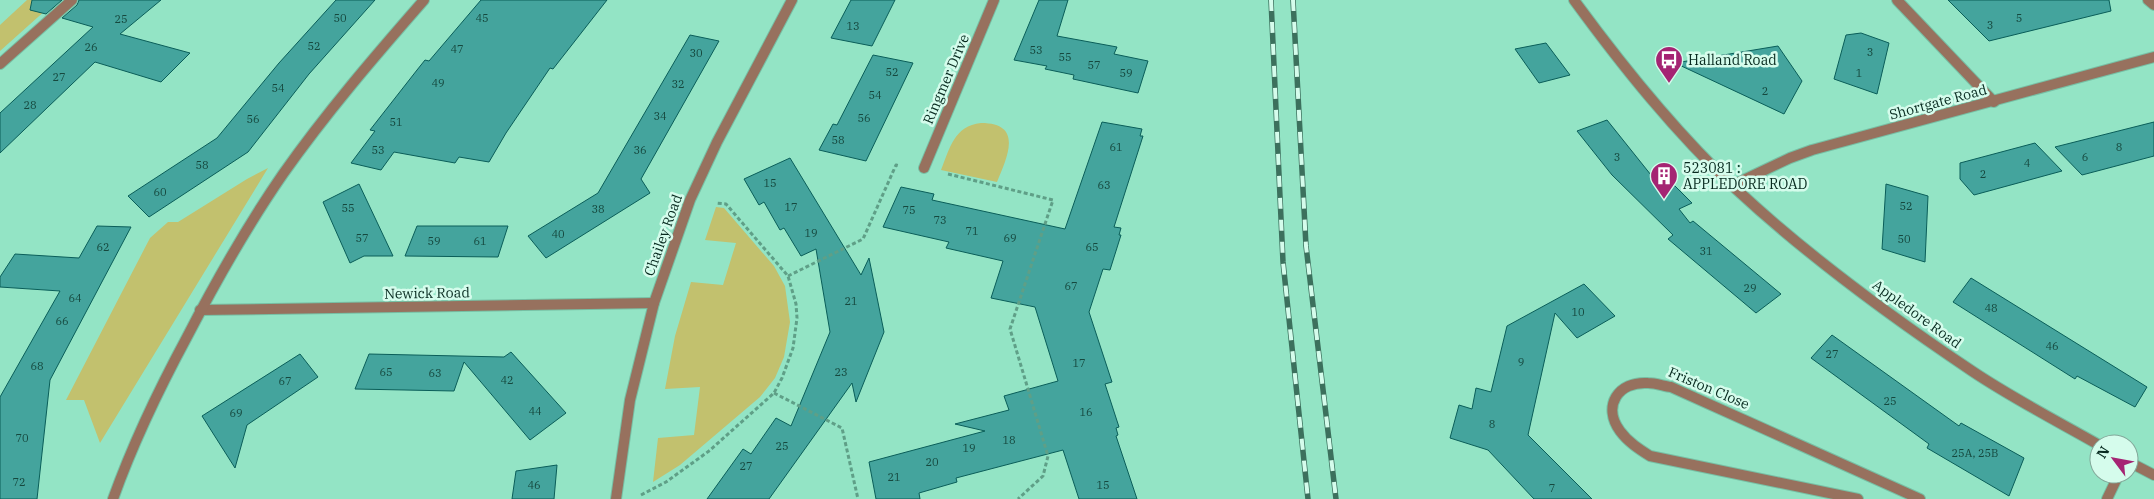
<svg xmlns="http://www.w3.org/2000/svg" width="2154" height="499" font-family="'IBM Plex Serif',serif">
	<style>
		.green { fill: #c2c16e }
		.building { fill: #44a49d; stroke: #0a5e59 }
		.lines { fill: none; stroke-linecap: round; stroke-linejoin: round }
		.minor-casing { stroke: #77bfa4; stroke-width: 12 }
		.path { stroke: #5f9f87; stroke-width: 3; stroke-dasharray: 4 2.5; stroke-linecap: butt }
		.minor { stroke: #97715e; stroke-width: 10 }
		.rail-casing { stroke: #3c705d; stroke-width: 5.5 }
		.rail { stroke: #d5fcec; stroke-width: 4; stroke-dasharray: 11; stroke-linecap: butt }
		.labels { text-anchor: middle; dominant-baseline: central; stroke-width: 5; stroke-linejoin: round; paint-order: stroke }
		.number-label { font-size: 11px; fill: #16483e }
		.poi-label { font-size: 14px; fill: #072a1f; stroke: #d5fcec; text-anchor: start }
		.street-label { font-size: 14px; fill: #072a1f; stroke: #d5fcec }
	</style>
	<rect width="100%" height="100%" fill="#93e4c5"/>
	<g class="green">
		<polygon points="27,0 57,0 0,51 0,25"/>
		<path d="M981 123C1025 123 1006 159 997 182L941 170C950 148 954 126 981 123Z"/>
		<polygon points="268,168 100,443 84,400 66,400 150,238 168,222 178,222 247,179"/>
		<polygon points="716,207 724,208 774,266 785,286 790,322 784,357 775,378 760,397 680,465 653,482 658,438 694,435 700,387 665,389 675,336 691,282 723,285 736,243 705,240"/>
	</g>
	<g class="building">
		<polygon points="32,0 62,0 46,14 30,10"/>
		<polygon points="79,0 161,0 120,34 190,53 161,82 95,62 0,153 0,113 93,27 62,18 77,5"/>
		<polygon points="336,0 375,0 309,74 248,152 149,217 128,196 217,138 279,63"/>
		<polygon points="481,0 607,0 553,69 550,68 506,133 489,162 459,157 455,163 394,152 381,170 351,163 375,131 370,130 417,70 425,60 429,61"/>
		<polygon points="851,0 895,0 872,46 831,38"/>
		<polygon points="1039,0 1068,0 1057,36 1117,47 1114,54 1148,61 1138,93 1073,79 1074,75 1045,69 1047,66 1014,60"/>
		<polygon points="1948,0 2109,0 2111,11 1989,41"/>
		<polygon points="1861,33 1889,43 1877,94 1834,79 1846,35"/>
		<polygon points="690,35 719,41 641,179 650,193 546,258 528,236 598,193"/>
		<polygon points="1546,43 1570,75 1539,83 1515,49"/>
		<polygon points="1778,46 1802,81 1784,114 1675,63"/>
		<polygon points="873,55 913,63 866,161 819,150 833,124 837,125"/>
		<polygon points="1607,120 1659,185 1669,180 1692,203 1679,209 1690,223 1693,221 1781,294 1756,313 1668,239 1673,235 1612,175 1577,131"/>
		<polygon points="1102,122 1142,129 1140,136 1143,136 1114,227 1121,228 1119,235 1121,235 1110,270 1103,269 1089,312 1112,382 1105,384 1119,427 1116,428 1118,435 1116,436 1137,499 1079,499 1063,450 956,478 957,482 919,493 920,499 876,499 869,462 985,431 955,424 1009,410 1004,396 1058,381 1035,307 991,298 1003,261 946,248 949,242 883,227 901,187 934,194 932,200 1065,229"/>
		<polygon points="2154,122 2154,156 2082,175 2055,147"/>
		<polygon points="2035,143 2062,171 1974,195 1960,179 1960,163"/>
		<polygon points="790,158 861,275 869,258 884,332 856,402 852,383 769,499 707,499 743,449 751,454 776,418 791,426 830,332 816,249 801,256 784,228 780,230 764,202 759,205 744,179"/>
		<polygon points="359,184 393,256 364,256 350,263 323,202"/>
		<polygon points="1886,184 1928,196 1925,262 1882,249"/>
		<polygon points="97,226 131,227 50,380 37,499 0,499 0,397 60,291 0,287 0,277 15,254 79,258"/>
		<polygon points="417,226 508,226 498,257 405,256"/>
		<polygon points="1971,278 2147,387 2135,407 2077,376 2075,379 1953,302"/>
		<polygon points="1584,284 1615,316 1577,338 1555,313 1528,435 1592,499 1534,499 1488,450 1450,438 1459,405 1472,409 1476,388 1491,392 1507,326"/>
		<polygon points="1832,335 1959,426 1961,423 2024,458 2009,496 1927,448 1929,444 1811,358"/>
		<polygon points="511,352 566,413 530,440 464,362 454,391 355,389 369,354 504,357"/>
		<polygon points="300,354 318,377 247,425 235,468 202,416"/>
		<polygon points="557,465 554,499 512,499 516,471"/>
	</g>
	<g class="lines">
		<defs>
			<g id="minor">
				<path d="M1574 0C1623 67 1675 132 1736 189 1808 256 1890 316 1972 371 2012 398 2057 421 2099 445"/>
				<polyline points="1897,0 1994,102"/>
				<polyline points="2148,0 2154,5"/>
				<polyline points="0,64 72,0"/>
				<polyline points="924,168 994,0"/>
				<polyline points="1733,185 1790,158 1812,150 2154,57"/>
				<polyline points="200,310 654,303"/>
				<polyline points="2129,462 2154,475"/>
				<path d="M113 499C133 443 159 389 187 337 216 281 247 226 283 174 326 113 375 56 424 0"/>
				<polyline points="616,499 630,400 654,303 690,200 717,142 792,0"/>
				<path d="M1858 499 1650 456C1639 449 1628 442 1620 431 1602 406 1618 381 1648 383 1655 383 1664 386 1671 387L1920 499"/>
				<polyline points="2107,499 2119,474"/>
			</g>
		</defs>
		<use href="#minor" class="minor-casing"/>
		<g class="path">
			<polyline points="948,174 1053,200 1010,329 1048,456 1043,476 1018,499"/>
			<polyline points="788,276 863,239 896,165 900,166"/>
			<polyline points="774,393 842,428 858,499"/>
			<polyline points="641,495 666,482 709,451 774,393 782,378 793,348 797,318 796,304 788,276 726,204 716,203"/>
		</g>
		<use href="#minor" class="minor"/>
		<defs>
			<g id="rail">
				<polyline points="1271,0 1283,262 1308,499"/>
				<polyline points="1293,0 1306,246 1336,499"/>
			</g>
		</defs>
		<use href="#rail" class="rail-casing"/>
		<use href="#rail" class="rail"/>
	</g>
	<defs>
		<symbol id="bus-pin" viewBox="-11 -11 22 30"><path d="M0 17L-7.5 6A9.5 9.5 0 1 1 7.5 6Z" fill="#a52473" stroke="#d5fcec"/><path d="M-5-6H5V4H4V6H2V4H-2V6H-4V4H-5ZM-3.5-4V0h7V-4ZM-3.5 1.2v1.5H-2V1.2ZM2 1.2v1.5H3.5V1.2Z" fill="#fff"/></symbol>
		<symbol id="building-pin" viewBox="-11 -11 22 30"><path d="M0 17L-7.5 6A9.5 9.5 0 1 1 7.5 6Z" fill="#a52473" stroke="#d5fcec"/><path d="M-4-6H4V6H1V3H-1V6H-4ZM-2.5-4.3h1.7v1.8h-1.7ZM.8-4.3h1.7v1.8H.8ZM-2.5-1h1.7V.8h-1.7ZM.8-1h1.7V.8H.8Z" fill="#fff"/></symbol>
	</defs>
	<g fill-rule="evenodd">
		<use href="#bus-pin" x="1653" y="44" width="32" height="43"/>
		<use href="#building-pin" x="1648" y="160" width="32" height="43"/>
	</g>
	<g class="labels">
		<g class="number-label">
			<text x="340" y="18">50</text>
			<text x="482" y="18">45</text>
			<text x="2019" y="18">5</text>
			<text x="121" y="19">25</text>
			<text x="1990" y="25">3</text>
			<text x="853" y="26">13</text>
			<text x="314" y="46">52</text>
			<text x="91" y="47">26</text>
			<text x="457" y="49">47</text>
			<text x="1036" y="50">53</text>
			<text x="1870" y="52">3</text>
			<text x="696" y="53">30</text>
			<text x="1065" y="57">55</text>
			<text x="1094" y="65">57</text>
			<text x="892" y="72">52</text>
			<text x="1126" y="73">59</text>
			<text x="1859" y="73">1</text>
			<text x="59" y="77">27</text>
			<text x="438" y="83">49</text>
			<text x="678" y="84">32</text>
			<text x="278" y="88">54</text>
			<text x="1765" y="91">2</text>
			<text x="875" y="95">54</text>
			<text x="30" y="105">28</text>
			<text x="660" y="116">34</text>
			<text x="864" y="118">56</text>
			<text x="253" y="119">56</text>
			<text x="396" y="122">51</text>
			<text x="838" y="140">58</text>
			<text x="1116" y="147">61</text>
			<text x="2119" y="147">8</text>
			<text x="378" y="150">53</text>
			<text x="640" y="150">36</text>
			<text x="1617" y="157">3</text>
			<text x="2085" y="157">6</text>
			<text x="2027" y="163">4</text>
			<text x="202" y="165">58</text>
			<text x="1983" y="174">2</text>
			<text x="770" y="183">15</text>
			<text x="1104" y="185">63</text>
			<text x="160" y="192">60</text>
			<text x="1906" y="206">52</text>
			<text x="791" y="207">17</text>
			<text x="348" y="208">55</text>
			<text x="598" y="209">38</text>
			<text x="909" y="210">75</text>
			<text x="940" y="220">73</text>
			<text x="972" y="231">71</text>
			<text x="811" y="233">19</text>
			<text x="558" y="234">40</text>
			<text x="362" y="238">57</text>
			<text x="1010" y="238">69</text>
			<text x="1904" y="239">50</text>
			<text x="434" y="241">59</text>
			<text x="480" y="241">61</text>
			<text x="103" y="247">62</text>
			<text x="1092" y="247">65</text>
			<text x="1706" y="251">31</text>
			<text x="1071" y="286">67</text>
			<text x="1750" y="288">29</text>
			<text x="75" y="298">64</text>
			<text x="851" y="301">21</text>
			<text x="1991" y="308">48</text>
			<text x="1578" y="312">10</text>
			<text x="62" y="321">66</text>
			<text x="2052" y="346">46</text>
			<text x="1832" y="354">27</text>
			<text x="1521" y="362">9</text>
			<text x="1079" y="363">17</text>
			<text x="37" y="366">68</text>
			<text x="386" y="372">65</text>
			<text x="841" y="372">23</text>
			<text x="435" y="373">63</text>
			<text x="507" y="380">42</text>
			<text x="285" y="381">67</text>
			<text x="1890" y="401">25</text>
			<text x="535" y="411">44</text>
			<text x="1086" y="412">16</text>
			<text x="236" y="413">69</text>
			<text x="1492" y="424">8</text>
			<text x="22" y="438">70</text>
			<text x="1009" y="440">18</text>
			<text x="782" y="446">25</text>
			<text x="969" y="448">19</text>
			<text x="1975" y="453">25A, 25B</text>
			<text x="932" y="462">20</text>
			<text x="746" y="466">27</text>
			<text x="894" y="477">21</text>
			<text x="19" y="482">72</text>
			<text x="534" y="485">46</text>
			<text x="1103" y="485">15</text>
			<text x="1552" y="488">7</text>
		</g>
		<g class="poi-label">
			<text x="1688" y="60">Halland Road</text>
			<text x="1683" y="168">523081 :<tspan x="1683" dy="16">APPLEDORE ROAD</tspan></text>
		</g>
		<g class="street-label">
			<text transform="translate(946 79) rotate(-67)">Ringmer Drive</text>
			<text transform="translate(1938 102) rotate(-15)">Shortgate Road</text>
			<text transform="translate(663 235) rotate(-70)">Chailey Road</text>
			<text transform="translate(427 293) rotate(-1)">Newick Road</text>
			<text transform="translate(1917 314) rotate(36)">Appledore Road</text>
			<text transform="translate(1709 388) rotate(23)">Friston Close</text>
		</g>
	</g>
	<g transform="translate(2114 459) rotate(302)"><circle r="24" fill="#d5fcec" stroke="#83a89a"/>
	<path d="M0-4L9 19L0 12L-9 19Z" fill="#a52473"/>
	<text y="-8" font-size="14" font-weight="bold" text-anchor="middle" fill="#072a1f">N</text>
	</g>
</svg>
